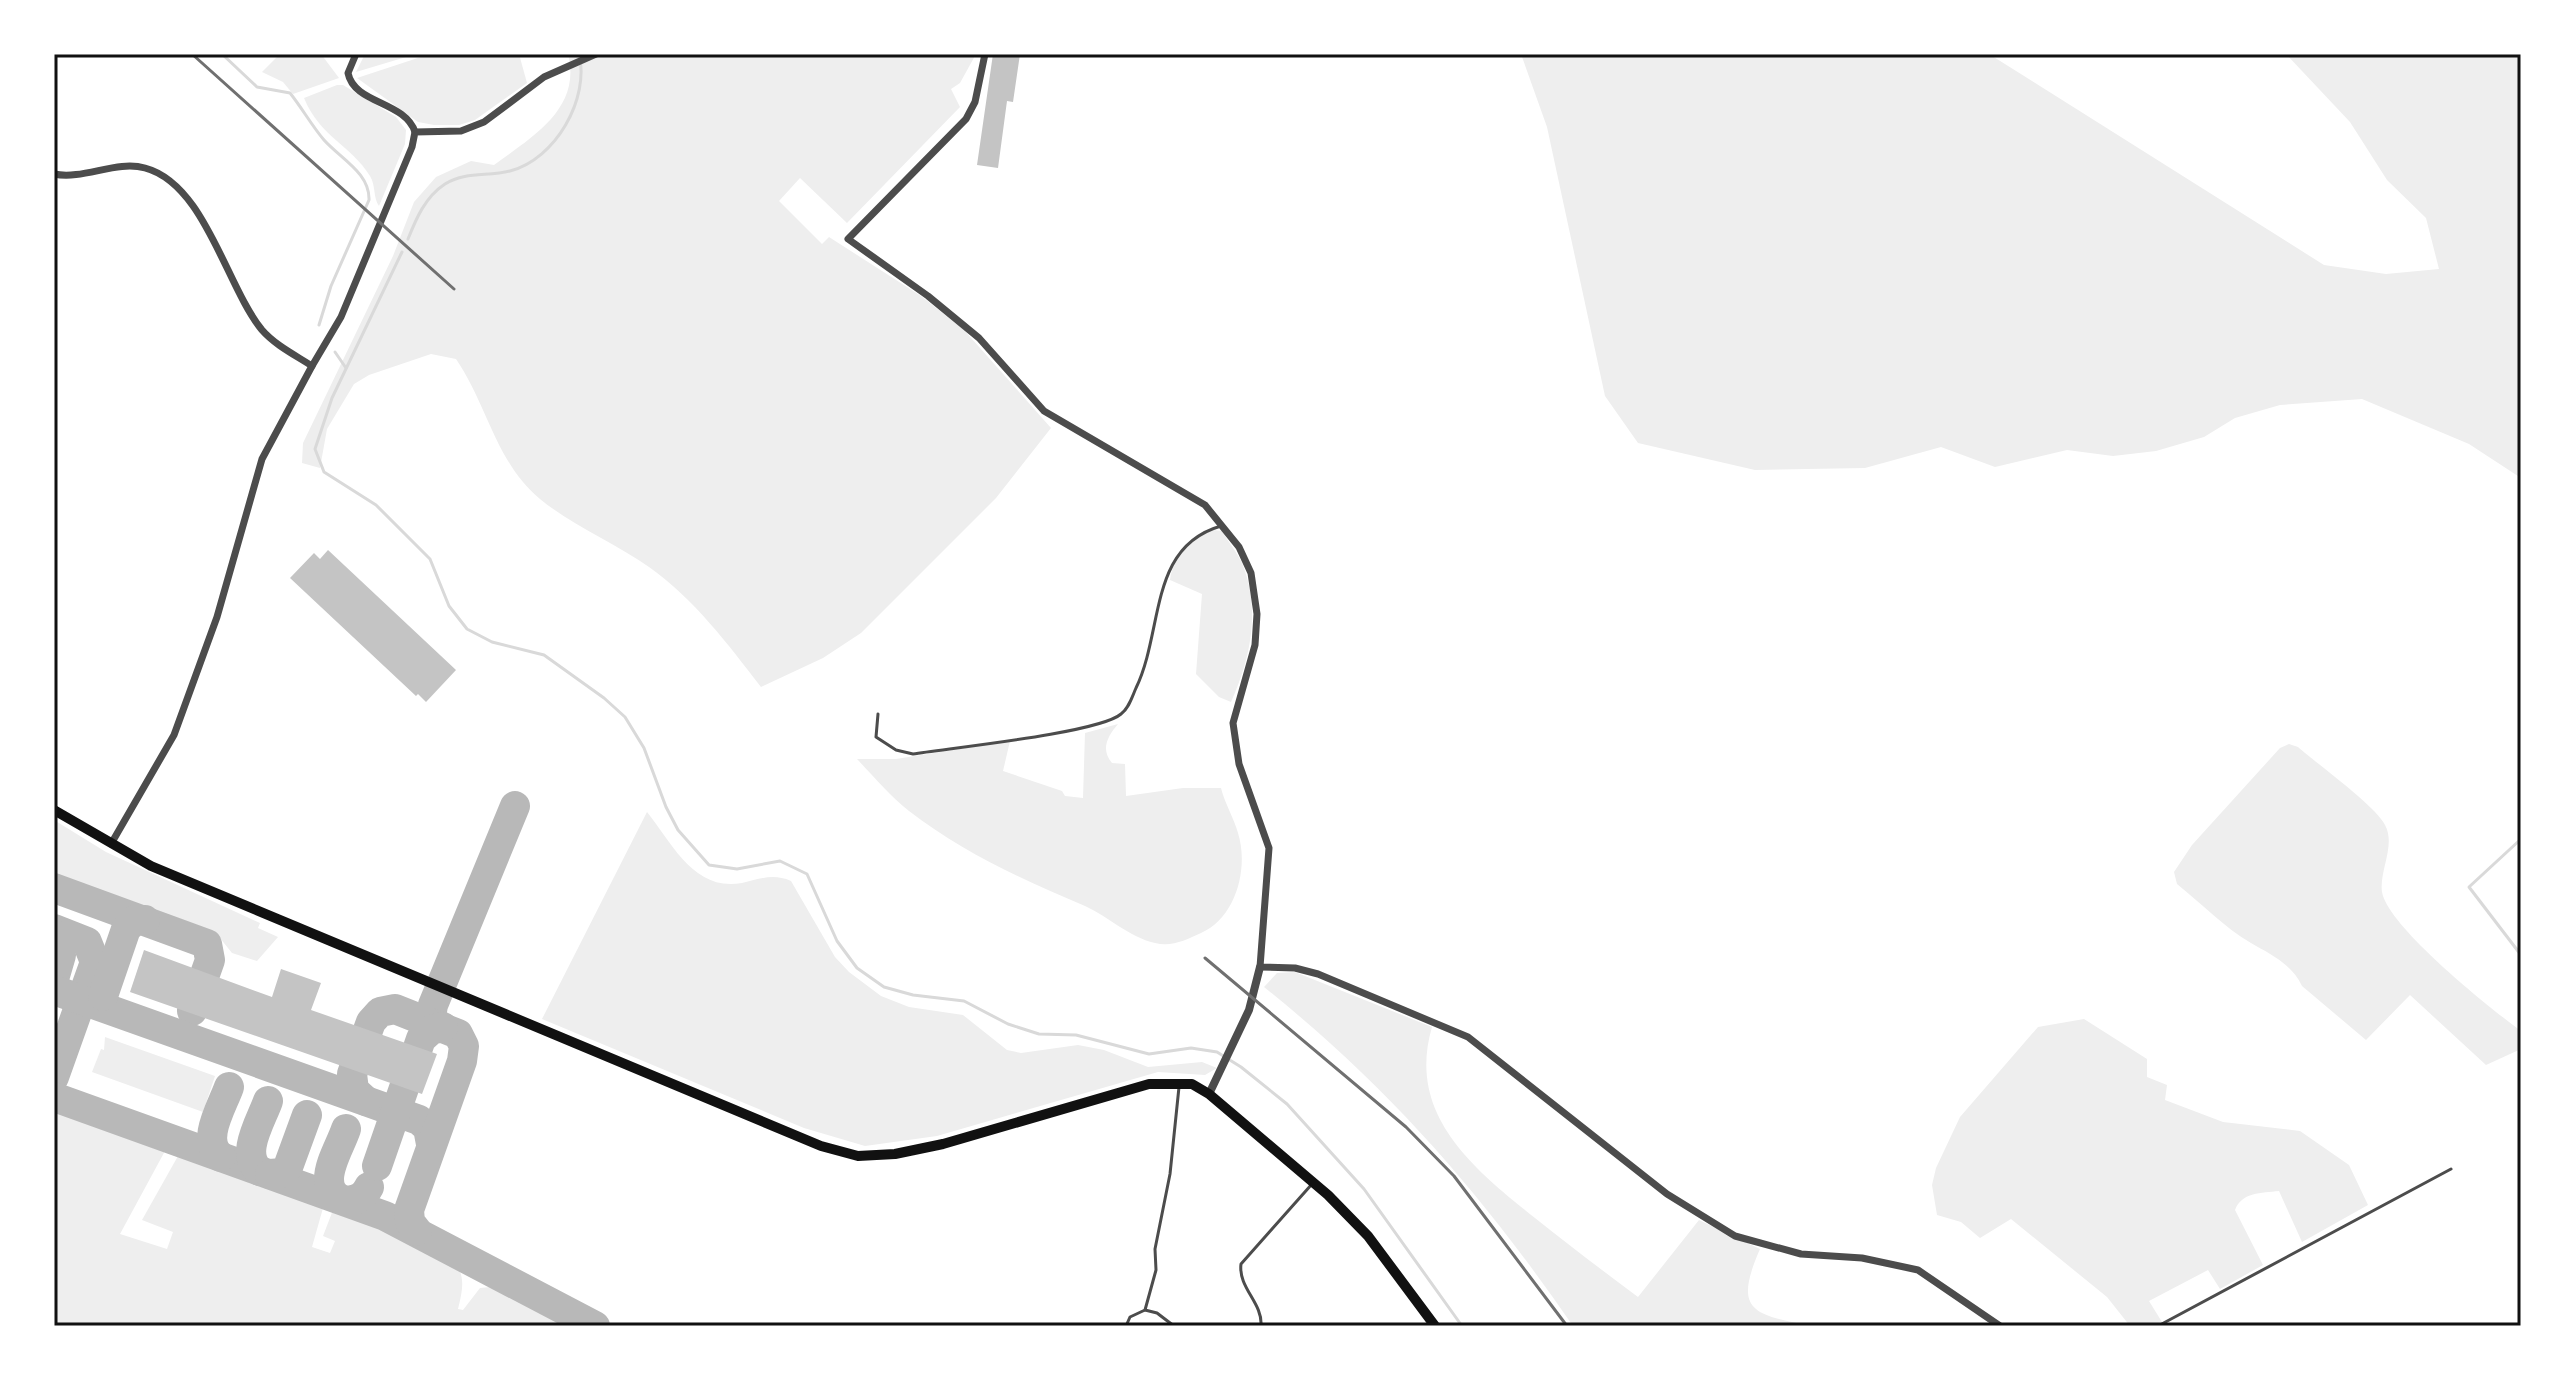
<svg xmlns="http://www.w3.org/2000/svg" width="2575" height="1380" font-family="Ubuntu,sans-serif">
	<style>
		.green { fill: #eee }
		.lines { fill: none; stroke-linecap: round; stroke-linejoin: round }
		.stream { stroke: #d9d9d9; stroke-width: 3 }
		.taxiway { stroke: #b8b8b8; stroke-width: 30 }
		.building { fill: #c4c4c4 }
		.service { stroke: #4c4c4c; stroke-width: 3 }
		.minor { stroke: #4c4c4c; stroke-width: 7 }
		.tertiary { stroke: #4c4c4c; stroke-width: 8 }
		.secondary { stroke: #111; stroke-width: 10 }
		.rail { stroke: #707070; stroke-width: 3 }
		.neatline { fill: none; stroke: #111; stroke-width: 3 }
	</style>
	<rect width="100%" height="100%" fill="#fff"/>
	<g class="green">
		<polygon points="280,54 321,54 339,78 293,94 283,82 262,72"/>
		<polygon points="365,54 416,54 356,72"/>
		<polygon points="430,54 519,54 527,83 475,120 459,125 434,125 418,122 357,78"/>
		<path d="M568 54H976L960 83 951 89 960 107 847 223 800 178 779 201 822 244 829 237 921 296 964 330 1051 428 996 498 861 633 823 658 761 687C727 643 695 600 649 567 615 543 573 526 540 499 496 463 487 404 456 359L431 354 369 375 354 384 327 429 320 468 302 463 303 443 393 256 414 202 436 177 471 161 494 165C532 137 582 109 568 54Z"/>
		<polygon points="1521,54 1989,54 2324,265 2386,274 2439,269 2426,218 2387,180 2350,122 2286,54 2521,54 2521,478 2469,444 2362,399 2280,405 2235,418 2204,437 2156,451 2113,456 2067,450 1995,467 1941,447 1865,468 1755,470 1638,443 1605,396 1547,127"/>
		<path d="M337 85H343L396 117 406 130 405 144 379 206C373 198 376 186 370 176 351 145 320 137 304 98Z"/>
		<path d="M1213 530 1222 531C1228 542 1237 552 1242 563 1261 609 1251 658 1231 702L1219 697 1196 674 1202 594 1170 580C1173 556 1191 539 1213 530Z"/>
		<path d="M1118 724C1108 736 1100 749 1112 763L1125 764 1126 796 1183 788H1221C1225 804 1234 818 1238 833 1249 868 1236 918 1201 933 1186 940 1172 947 1155 943 1129 937 1109 917 1085 906 1023 880 962 852 909 811 890 796 874 777 857 759H896L1010 741 1003 771 1062 791 1065 796 1083 798 1085 733Z"/>
		<path d="M2289 744 2298 747C2317 764 2376 806 2385 825 2396 845 2379 871 2382 892 2388 927 2491 1009 2521 1031V1049L2486 1065 2410 995 2366 1040 2302 986C2292 964 2270 954 2251 943 2225 928 2201 903 2177 884L2174 872 2192 845 2280 748Z"/>
		<path d="M647 812C672 843 694 892 742 883 760 879 773 873 791 881L835 957 849 972 881 996 909 1007 963 1015 1007 1050 1021 1053 1078 1045 1104 1050 1148 1067 1202 1062 1217 1068 1205 1075 1158 1072 937 1136 865 1146 804 1128 542 1019Z"/>
		<polygon points="54,820 106,852 260,923 258,928 278,937 257,961 232,953 220,938 54,878"/>
		<path d="M1295 972 1432 1027C1406 1115 1474 1169 1535 1218 1569 1245 1603 1271 1638 1297L1699 1220 1760 1249C1733 1311 1752 1314 1811 1326H1573C1481 1193 1390 1088 1264 987L1277 973Z"/>
		<path d="M2084 1019 2147 1059V1077L2167 1085 2165 1100 2223 1122 2300 1131 2349 1165 2368 1205 2302 1242 2279 1191C2261 1193 2242 1192 2235 1210L2263 1265 2220 1289 2208 1270 2149 1301 2162 1322 2153 1326H2130L2107 1297 2011 1219 1980 1238 1961 1222 1937 1215 1932 1185 1936 1168 1960 1117 2038 1027Z"/>
		<polygon points="105,1037 215,1076 203,1112 92,1072 101,1049 104,1050"/>
		<path d="M54 1111 165 1151 120 1234 167 1249 173 1232 142 1220 178 1156 323 1208 312 1247 330 1253 335 1241 323 1236 333 1210 449 1256C467 1273 463 1288 458 1309L463 1310 480 1288 501 1286 577 1326H54Z"/>
	</g>
	<g class="lines">
		<g class="stream">
			<path d="M222 54 257 87 290 93C302 108 312 126 324 140 341 159 370 173 369 200L331 286 319 325"/>
			<path d="M408 239C416 219 425 197 445 184 466 171 488 177 510 171 556 159 590 98 579 54"/>
			<polyline points="402,252 332,398 315,449 324,472 376,505 430,559 449,606 467,629 492,642 544,655 604,698 625,717 644,748 666,807 678,830 709,865 737,869 780,861 807,874 837,941 857,968 884,987 913,995 964,1001 1008,1024 1039,1034 1076,1035 1149,1054 1191,1048 1217,1052 1241,1067 1287,1104 1364,1189 1462,1326"/>
			<polyline points="335,352 346,368"/>
			<polyline points="2521,839 2469,887 2521,955"/>
		</g>
		<g class="taxiway">
			<polyline points="54,888 207,944 210,960 192,1011"/>
			<polyline points="54,929 87,942 95,962 54,1077"/>
			<polyline points="54,934 61,955 54,979"/>
			<polyline points="54,990 419,1120 428,1128 431,1144"/>
			<polyline points="103,996 126,929 135,920 145,920"/>
			<polyline points="435,1024 431,1017 433,1005 515,806"/>
			<polyline points="54,1097 385,1216 595,1326"/>
			<polyline points="366,1101 354,1090 352,1074 371,1022 380,1012 395,1009 458,1034 464,1046 462,1061 409,1210 410,1222 417,1231"/>
			<path d="M346 1129C341 1144 329 1163 329 1179 329 1205 359 1207 369 1187"/>
			<path d="M221 1157C200 1141 222 1107 229 1087"/>
			<polyline points="377,1166 421,1039 431,1030 443,1027"/>
			<path d="M260 1171C239 1155 261 1121 268 1101"/>
			<polyline points="270,1174 282,1173 288,1167 307,1115"/>
		</g>
	</g>
	<g class="building">
		<polygon points="993,54 1020,54 1013,102 1007,101 998,168 977,165"/>
		<polygon points="328,550 456,670 426,702 418,694 416,696 290,578 314,553 320,559"/>
		<polygon points="144,950 272,997 281,969 321,983 311,1010 437,1054 422,1094 130,992"/>
	</g>
	<g class="lines">
		<g class="service">
			<path d="M878 714 876 737 896 750 913 754C950 748 1099 733 1121 714 1129 708 1132 697 1136 688 1164 630 1148 547 1221 526"/>
			<polyline points="1145,1310 1157,1313 1174,1326"/>
			<polyline points="1126,1326 1130,1317 1145,1310 1156,1270 1155,1249 1170,1174 1179,1087"/>
			<path d="M1261 1326C1263 1303 1238 1288 1241 1264L1312 1184"/>
			<polyline points="2158,1326 2451,1169"/>
		</g>
		<g class="minor">
			<path d="M356 54 348 73C354 104 405 101 415 132"/>
			<polyline points="985,54 975,102 966,119 848,239 928,296 979,338 1044,411 1205,505 1239,547 1251,573 1257,614 1255,645 1233,723 1239,764 1269,848 1260,967 1295,968 1318,974 1468,1037 1667,1194 1735,1236 1801,1254 1862,1258 1918,1270 2000,1326"/>
			<path d="M54 174C84 180 116 160 145 168 205 184 226 286 262 330 275 345 295 355 312 366L262 459 217 617 174 735 111 844"/>
			<polyline points="312,366 341,317 412,147 415,132 461,131 484,122 544,77 596,54"/>
		</g>
		<polyline class="tertiary" points="1209,1094 1249,1010 1260,967"/>
		<polyline class="secondary" points="54,810 151,866 821,1146 858,1156 895,1154 943,1144 1149,1084 1192,1084 1209,1094 1328,1195 1368,1236 1435,1326"/>
		<g class="rail">
			<polyline points="192,54 454,289"/>
			<polyline points="1205,958 1406,1127 1454,1176 1567,1326"/>
		</g>
	</g>
	<rect width="2575" height="1380" fill="none" stroke="#ffffff" stroke-width="112"/>
	<rect x="56" y="56" width="2463" height="1268" class="neatline"/>
</svg>
